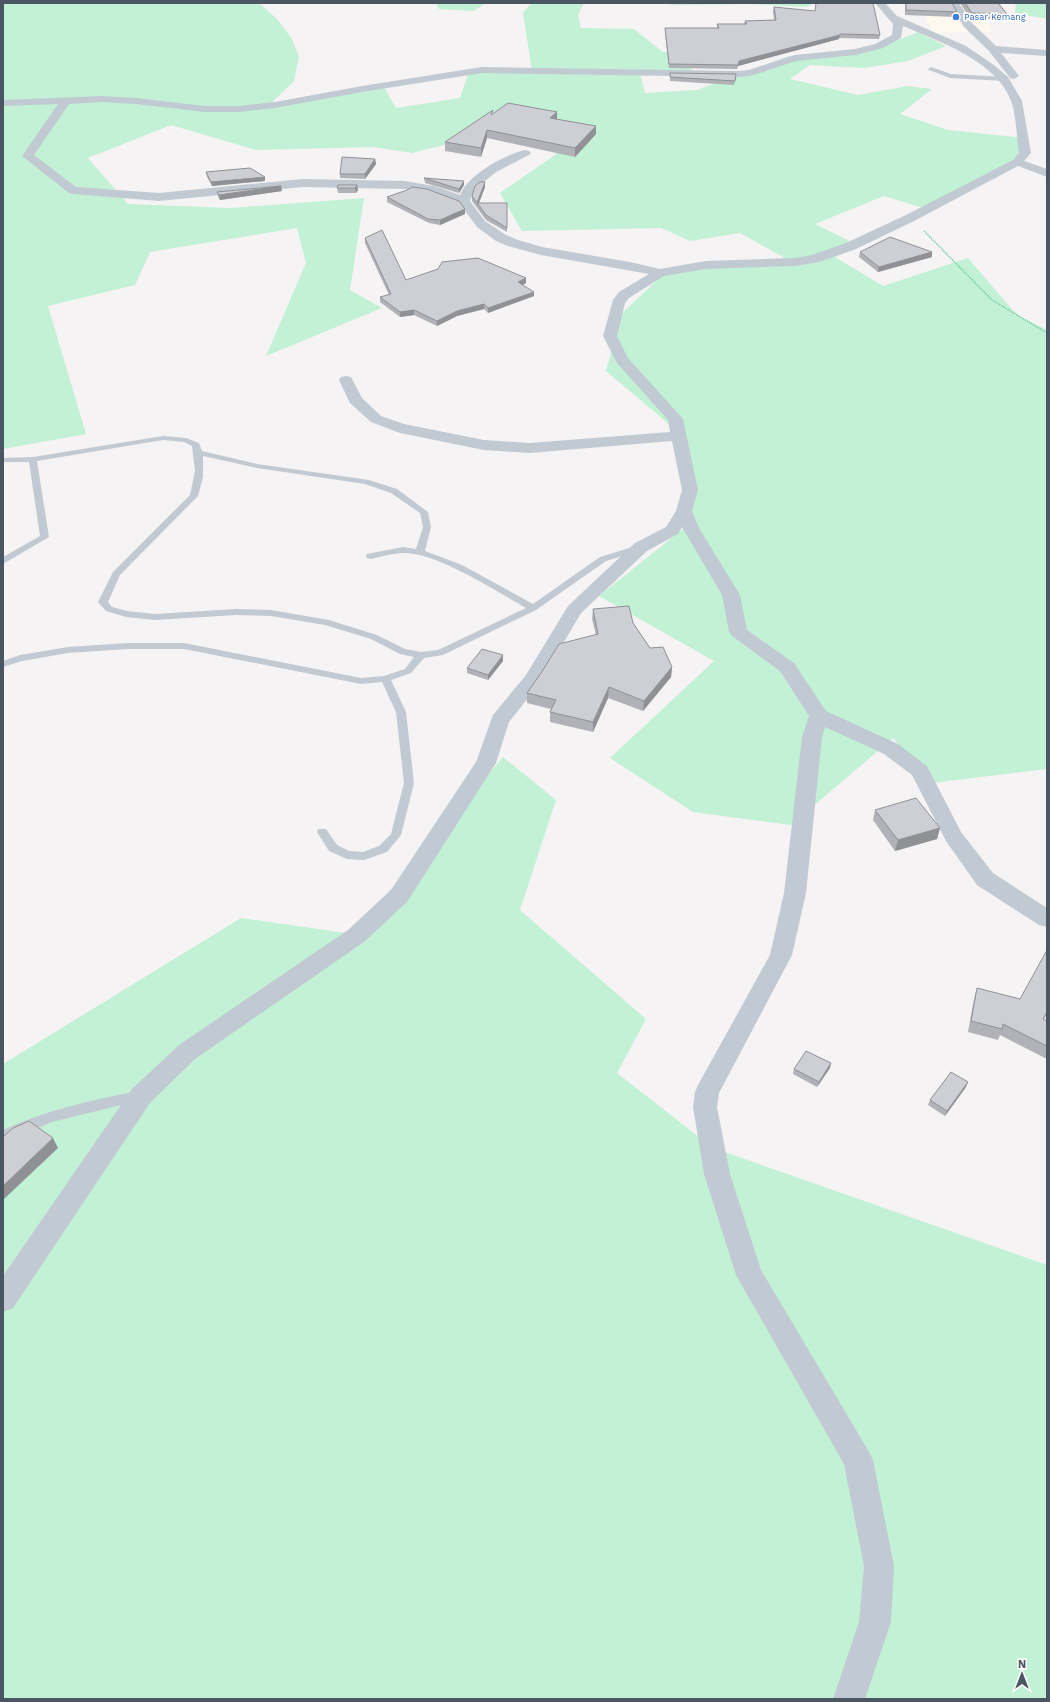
<svg xmlns="http://www.w3.org/2000/svg" width="1050" height="1702" font-family="'Work Sans',sans-serif">
	<style>
		.commercial { fill: #fdf9ef }
		.green { fill: #c3f1d5 }
		.lines { fill: none; stroke-linecap: round; stroke-linejoin: round }
		.path { stroke: #7ad0a6; stroke-width: 1.5; stroke-dasharray: 1.5 1; stroke-linecap: butt }
		.service { fill: #c1cad2; fill-rule: evenodd }
		.minor { fill: #c1cad2; fill-rule: evenodd }
		.wall { fill: #b0b2b7 }
		.shaded-wall { fill: #909195 }
		.building { fill: #cdcfd5; stroke: #909195 }
		.shop-dot { fill: #3f7fe0; stroke: #fff; stroke-width: 1.5 }
		.labels { text-anchor: middle; dominant-baseline: central; stroke-width: 3.5; stroke-linejoin: round; paint-order: stroke }
		.far-shop-label { font-size: 9px; fill: #366cbe; stroke: #fff; text-anchor: start }
	</style>
	<rect width="100%" height="100%" fill="#f5f3f3"/>
	<polygon class="commercial" points="921,3 980,3 993,32 932,33"/>
	<g class="green">
		<polygon points="3,3 259,3 277,19 292,39 299,57 294,81 268,106 382,84 396,108 460,98 469,72 532,70 523,13 531,3 584,3 578,15 581,28 634,29 663,52 689,52 692,73 640,74 645,93 697,90 789,56 845,54 888,44 918,32 946,46 908,61 864,68 810,65 790,79 858,95 908,86 932,89 900,114 948,130 1026,138 1026,152 930,210 884,196 815,224 860,246 835,257 883,286 968,258 1017,315 1047,330 1047,769 932,783 893,738 791,825 693,812 610,758 714,661 599,596 688,525 683,436 606,371 622,313 665,273 790,261 740,233 690,241 661,228 522,231 500,193 594,128 464,140 412,153 373,147 256,150 171,125 88,158 128,204 231,208 364,198 350,290 382,308 266,356 306,263 297,228 150,252 135,285 48,306 86,434 3,449"/>
		<polygon points="436,3 486,3 474,11 439,9"/>
		<polygon points="673,3 814,3 807,7 750,4 670,5"/>
		<polygon points="1016,3 1047,3 1047,19 1015,13"/>
		<polygon points="503,757 556,800 520,910 646,1019 617,1073 713,1148 1047,1265 1047,1699 3,1699 3,1064 241,918 353,934"/>
	</g>
	<g class="lines">
		<polyline class="path" points="924,231 992,300 1047,333"/>
		<g class="service">
			<polygon points="931,67 951,74 1004,77 1007,79 1004,81 950,78 929,70 928,69"/>
			<path d="M163 436 186 438 199 443 202 451 257 464 369 480 397 489 428 512 431 527 425 551 462 565 533 604 600 557 639 545 643 548 642 550 606 561 536 610 443 655 424 658 411 673 391 680 406 712 414 783 401 835 387 852 364 860 347 859 329 851 317 832 318 829H326L337 845 349 851 363 852 379 846 391 834 404 783 396 712 382 682 361 684 184 649H128L68 653 22 661 3 667V661L20 655 68 647 128 643H184L361 678 384 676 405 669 414 657 400 654 371 639 325 625 271 616 236 615 155 620 126 617 106 611 98 602 113 572 190 495 195 471 192 446 184 442 163 440 37 461 49 537 3 564V557L40 536 29 462H3V458L33 457ZM203 456 257 468 365 484 391 493 420 513 423 527 416 549 403 547 367 554 366 556 367 558 370 559C381 557 393 553 403 553 436 552 496 591 526 608L438 650 421 652 405 649 377 635 329 620 271 610 236 609 155 614 127 611 112 607 108 602 120 575 198 496 203 477Z"/>
			<path d="M138 1091 142 1092 144 1096 142 1100 52 1122 3 1142V1130C46 1110 92 1100 138 1091Z"/>
		</g>
		<g class="minor">
			<path d="M875 3H885L897 16 966 46 994 65 1008 77 1022 101 1031 153 1024 161 1047 169V177L1018 166 914 221 856 249 819 262 795 266 706 269 664 276 629 298 625 303 617 336 628 358 683 419 698 490 692 511 699 528 740 595 747 630 794 663 826 711 898 744 927 766 961 832 993 873 1047 908V927L1039 925 977 885 946 841 912 775 884 754 825 727 822 737 806 893 792 955 719 1093 717 1107 730 1174 761 1270 868 1450 873 1460 894 1566 891 1622 865 1699H833L859 1622 864 1566 844 1464 736 1275 704 1174 693 1107 695 1092 698 1085 770 955 784 893 802 737 809 716 780 671 732 636 729 632 722 595 682 527 678 534 647 551 581 613 540 683 509 722 496 763 407 902 364 942 195 1059 150 1103 13 1308 3 1312V1276L132 1089 179 1045 348 930 391 890 476 762 493 715 526 675 568 606 635 543 666 527 676 511 682 490 672 441 530 453 484 450 400 433 371 422 350 403 339 380 341 377 346 376 351 377 362 398 381 416 404 424 484 440 530 443 670 432 668 420 617 363 603 336 613 300 619 292 649 274 541 255 508 246 496 241 477 227 460 204 428 192 405 189 303 187 159 201 73 194 69 193 22 156 58 104 3 106V100L102 96 136 98 205 106H239L275 102 362 86 482 67 739 71 749 70 795 55 855 49 875 44 892 35 893 24ZM903 26C938 41 997 61 1011 101 1016 113 1017 139 1019 153L1013 160 906 215 846 243 812 255 795 258 706 261 660 269 630 262 542 247 518 240 506 235 485 221 470 201 474 190 496 172 529 155 531 153 529 151 525 150C504 155 468 175 460 195L434 186 405 181 303 179 159 193 76 187 34 155 69 104 102 102 136 104 205 112H239L275 108 362 92 482 73 739 77 754 75 796 61 855 55 883 48 901 38Z"/>
			<polygon points="949,3 959,3 972,23 996,46 1047,50 1047,56 1001,53 1019,76 1014,79 1010,78 989,51 964,27"/>
		</g>
	</g>
	<g class="wall">
		<polygon points="905,3 952,3 957,12 956,17 905,15"/>
		<polygon points="960,3 998,3 1007,14 1005,19 970,18"/>
		<polygon points="774,7 880,35 879,39 839,38 839,39 738,66 737,69 669,68 665,33 665,28 717,28 717,24 744,24 745,21 774,20 773,11"/>
		<polygon points="670,73 736,78 734,85 670,81"/>
		<polygon points="493,114 557,120 596,134 575,157 487,138 481,157 445,151 445,142"/>
		<polygon points="375,159 376,164 365,179 340,178 340,174"/>
		<polygon points="206,172 265,181 212,186 207,177"/>
		<polygon points="424,178 464,185 459,193 425,183"/>
		<polygon points="357,185 358,190 356,193 338,193 337,188"/>
		<polygon points="485,187 479,203 507,203 507,232 486,220 472,201 472,196"/>
		<polygon points="282,191 220,200 218,197 217,192"/>
		<polygon points="387,197 465,214 440,225 429,223 387,202"/>
		<polygon points="365,238 406,280 526,283 523,285 534,296 488,313 484,309 457,316 437,326 414,315 400,317 380,302 380,297 389,295 365,243"/>
		<polygon points="860,252 932,252 932,257 878,272 859,257"/>
		<polygon points="593,609 633,623 650,648 672,667 671,677 643,711 608,698 593,732 550,722 550,712 551,709 527,703 527,693 596,635 592,619"/>
		<polygon points="503,655 503,661 488,680 467,673 467,668"/>
		<polygon points="875,810 940,828 937,839 895,851 873,820"/>
		<polygon points="977,988 1047,1014 1044,1019 1047,1021 1047,1059 1000,1035 998,1040 968,1032 974,999"/>
		<polygon points="831,1063 830,1068 817,1087 793,1074 794,1069"/>
		<polygon points="966,1087 945,1116 928,1105 930,1100"/>
	</g>
	<g class="shaded-wall">
		<polygon points="840,35 839,39 738,66 737,69 739,61"/>
		<polygon points="557,112 557,121 550,118"/>
		<polygon points="596,126 596,134 575,157 575,148"/>
		<polygon points="487,130 487,138 481,157 481,148"/>
		<polygon points="375,159 376,164 365,179 365,174"/>
		<polygon points="265,177 265,181 212,186 211,182"/>
		<polygon points="464,181 464,185 459,193 459,189"/>
		<polygon points="485,182 485,187 478,205 477,203"/>
		<polygon points="357,185 358,190 356,193 355,188"/>
		<polygon points="281,186 282,191 220,200 219,195"/>
		<polygon points="465,209 465,214 440,225 440,220"/>
		<polygon points="932,252 932,257 878,272 879,267"/>
		<polygon points="526,278 526,283 518,287 518,282"/>
		<polygon points="534,292 534,296 488,313 488,308"/>
		<polygon points="484,304 484,309 457,316 437,326 437,321 457,311"/>
		<polygon points="414,310 414,315 400,317 400,312"/>
		<polygon points="503,655 503,661 488,680 488,675"/>
		<polygon points="672,667 671,677 643,711 644,701"/>
		<polygon points="609,687 608,698 593,732 593,722"/>
		<polygon points="940,828 937,839 895,851 898,840"/>
		<polygon points="831,1063 830,1068 817,1087 819,1082"/>
		<polygon points="968,1082 966,1087 945,1116 947,1111"/>
		<polygon points="53,1138 58,1148 3,1200 3,1186"/>
	</g>
	<g class="building">
		<polygon points="816,3 873,3 880,35 840,34 840,35 739,61 738,65 669,64 665,28 719,28 717,24 747,24 745,21 776,20 774,7 815,11"/>
		<polygon points="906,3 952,3 957,12 906,10"/>
		<polygon points="965,3 998,3 1007,14 972,13"/>
		<polygon points="670,73 736,74 735,81 670,77"/>
		<polygon points="508,103 557,112 550,118 596,126 575,148 487,130 481,148 445,142 493,110 491,115"/>
		<polygon points="342,157 375,159 365,174 340,174"/>
		<polygon points="250,168 265,177 211,182 206,172"/>
		<polygon points="424,178 464,181 459,189"/>
		<polygon points="480,182 485,182 477,203 507,203 507,228 486,215 472,196 475,186"/>
		<polygon points="338,185 357,185 355,188 337,188"/>
		<polygon points="281,186 219,195 217,192"/>
		<polygon points="412,187 427,189 459,201 465,209 440,220 428,219 387,197 407,190"/>
		<polygon points="382,230 406,280 438,269 442,262 478,258 526,278 518,282 534,292 488,308 484,304 457,311 437,321 414,310 400,312 380,297 391,294 365,238"/>
		<polygon points="890,237 932,252 879,267 860,252"/>
		<polygon points="629,606 633,623 650,648 663,647 672,667 644,701 609,687 593,722 550,712 556,700 527,693 541,673 559,644 598,634 593,609"/>
		<polygon points="482,649 503,655 488,675 467,668"/>
		<polygon points="916,798 940,828 898,840 875,810"/>
		<polygon points="1047,950 1047,1012 1043,1019 1047,1021 1047,1046 1003,1024 1002,1029 971,1021 977,988 1020,999"/>
		<polygon points="806,1051 831,1063 819,1082 794,1069"/>
		<polygon points="951,1072 968,1082 947,1111 930,1100"/>
		<polygon points="29,1121 53,1138 3,1186 3,1137 13,1128"/>
	</g>
	<circle class="shop-dot" cx="956" cy="17" r="4"/>
	<g class="labels">
		<g class="far-shop-label">
			<text x="964" y="17">Pasar Kemang</text>
		</g>
	</g>
	<rect width="1050" height="1702" fill="none" stroke="#4a5661" stroke-width="8"/>
	<g transform="translate(1022 1674)" stroke="#ffffff" stroke-width="3" paint-order="stroke">
	<path d="M0-3L7 15L0 10L-7 15Z" fill="#4a5661"/>
	<text y="-6" font-size="11" font-weight="bold" text-anchor="middle" fill="#4a5661">N</text>
	</g>
</svg>
